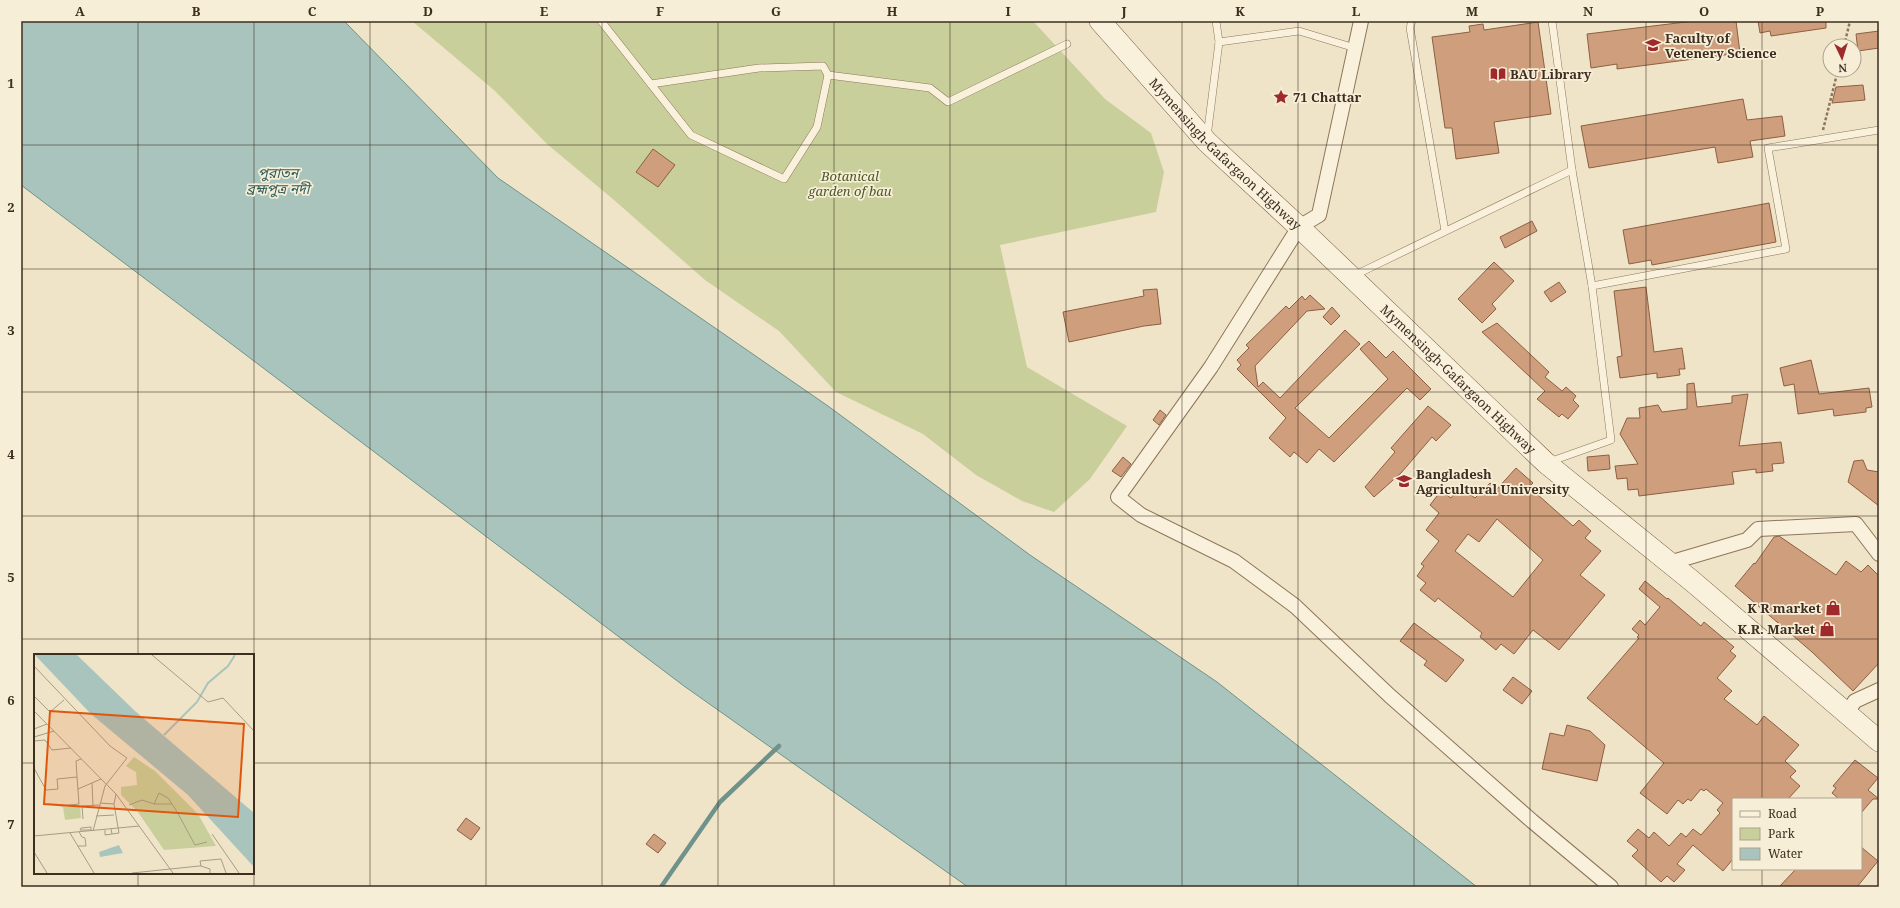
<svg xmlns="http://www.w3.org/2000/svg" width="1900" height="908" font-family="'Noto Serif','Noto Sans Bengali',serif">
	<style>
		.green { fill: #c9cf9b }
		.water { fill: #a9c4bc; stroke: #6f938a }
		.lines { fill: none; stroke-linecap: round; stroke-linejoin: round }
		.stream { stroke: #6f938a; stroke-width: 4.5 }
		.building { fill: #cf9f7d; stroke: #8d5f41; fill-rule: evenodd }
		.service-casing { stroke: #8d765c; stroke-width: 8 }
		.minor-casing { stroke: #8d765c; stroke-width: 16 }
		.secondary-casing { stroke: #6f573f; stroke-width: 22 }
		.path { stroke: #8d765c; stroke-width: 2.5; stroke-dasharray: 3 2; stroke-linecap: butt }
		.service { stroke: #faf1dc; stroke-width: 7 }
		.minor { stroke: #faf1dc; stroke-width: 14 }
		.secondary { stroke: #faf1dc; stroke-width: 21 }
		.grid { fill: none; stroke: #3d2e20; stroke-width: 1; stroke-opacity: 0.55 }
		.labels { text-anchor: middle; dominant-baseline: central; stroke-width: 3.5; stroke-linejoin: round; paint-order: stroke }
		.poi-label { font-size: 13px; font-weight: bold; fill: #3d2e20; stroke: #f7eed8; text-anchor: start }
		.street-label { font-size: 13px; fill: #3d2e20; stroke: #f7eed8 }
		.park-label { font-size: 13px; font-style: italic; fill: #4d5a26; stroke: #f7eed8 }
		.water-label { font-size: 14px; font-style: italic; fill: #2f5d5a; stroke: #f7eed8 }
		.inset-river { fill: none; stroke: #a9c4bc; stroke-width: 2 }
		.inset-road { fill: none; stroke: #a89b85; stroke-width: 1 }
		.view { fill: #df570d; fill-opacity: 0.15; stroke: #df570d; stroke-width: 2 }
		.inset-edge { fill: none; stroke: #3d2e20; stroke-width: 2 }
		.neatline { fill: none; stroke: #3d2e20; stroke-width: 1.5 }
		.grid-label { font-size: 13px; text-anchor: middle; font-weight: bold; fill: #3d2e20 }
	</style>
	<rect width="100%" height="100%" fill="#f0e4c8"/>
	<polygon class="green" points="412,21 1033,21 1105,99 1151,133 1164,172 1156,212 1000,245 1027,367 1127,426 1090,479 1054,512 1022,501 976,475 923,434 836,392 779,331 705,280 614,200 547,144 495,91"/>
	<polygon class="water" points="21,21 344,21 498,178 828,406 1030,555 1217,682 1477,887 968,887 684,686 21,185"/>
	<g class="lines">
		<polyline class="stream" points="661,887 720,802 779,746"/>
	</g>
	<g class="building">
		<polygon points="1694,21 1736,21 1740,53 1617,69 1617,64 1591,68 1587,34"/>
		<polygon points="1758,21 1826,21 1826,28 1771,36 1770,31 1760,33"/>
		<polygon points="1538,22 1551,114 1494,122 1499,153 1456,159 1452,128 1445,128 1432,37 1470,32 1469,26 1483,24 1484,30"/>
		<polygon points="1879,31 1879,48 1858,51 1856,34"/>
		<polygon points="1863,85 1865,100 1832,103 1836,87"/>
		<polygon points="1743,99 1747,120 1782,116 1785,136 1750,141 1753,157 1718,163 1715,147 1589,168 1581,126"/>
		<polygon points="653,149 675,165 658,187 636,172"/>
		<polygon points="1769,203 1776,242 1652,265 1651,260 1629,264 1623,230"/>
		<polygon points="1532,221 1537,231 1505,248 1500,237"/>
		<polygon points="1494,262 1514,281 1492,304 1496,309 1482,323 1458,299"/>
		<polygon points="1559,282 1566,292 1551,302 1544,292"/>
		<polygon points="1646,287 1654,352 1682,348 1685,369 1679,369 1680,375 1657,378 1657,373 1620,378 1617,357 1622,356 1614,291"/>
		<polygon points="1157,289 1161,324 1144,326 1069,342 1063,312 1144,296 1143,290"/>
		<polygon points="1310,295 1325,309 1307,311 1255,366 1258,387 1263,382 1280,398 1345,330 1360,344 1295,408 1329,438 1388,379 1360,349 1369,341 1386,358 1393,351 1431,389 1420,400 1407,388 1334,462 1319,449 1307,463 1294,452 1290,457 1269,438 1286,418 1237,369 1241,365 1237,360 1249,348 1246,345 1286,306 1289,309 1302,296 1305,300"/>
		<polygon points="1332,307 1340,316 1331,325 1323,317"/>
		<polygon points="1497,323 1549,372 1545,377 1562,391 1566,387 1576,396 1573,400 1579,406 1568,419 1562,414 1559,417 1537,399 1545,391 1482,332"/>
		<polygon points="1811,360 1819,394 1869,388 1872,407 1866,408 1866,412 1834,416 1833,409 1798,414 1794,384 1784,386 1780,368"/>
		<polygon points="1694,383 1697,407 1732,403 1732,396 1748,394 1739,446 1781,442 1784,463 1772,464 1773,471 1756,473 1756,469 1732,472 1734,484 1639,496 1638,489 1628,490 1627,478 1617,479 1615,466 1638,464 1620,434 1627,418 1640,418 1639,408 1658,405 1662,412 1687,409 1687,384"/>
		<polygon points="1428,406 1451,425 1436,441 1432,437 1401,473 1374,497 1365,487 1395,452 1391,448"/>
		<polygon points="1160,410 1166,415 1159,425 1153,420"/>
		<polygon points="1609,455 1610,469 1588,471 1587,457"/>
		<polygon points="1123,457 1131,464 1121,477 1112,471"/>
		<polygon points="1863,460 1867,470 1879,472 1879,506 1848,482 1854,461"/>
		<path d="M1516 468 1533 483 1529 487 1573 526 1579 520 1591 531 1585 538 1601 551 1580 575 1605 595 1559 650 1533 630 1514 654 1501 644 1496 650 1480 637 1482 633 1438 598 1435 602 1420 590 1426 583 1417 576 1424 566 1421 564 1439 541 1426 530 1439 513 1430 505 1441 491 1451 498 1460 487 1475 498 1490 483 1497 489ZM1497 519 1543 560 1513 597 1455 551 1468 534 1479 542Z"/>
		<polygon points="1779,536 1836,575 1846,561 1861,572 1868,565 1879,576 1879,663 1853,691 1812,652 1735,586 1754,563 1755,564 1774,537"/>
		<polygon points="1645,581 1667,599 1668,598 1701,626 1704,622 1734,647 1730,651 1736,656 1717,678 1732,691 1724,699 1757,725 1764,716 1799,745 1785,761 1796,771 1790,777 1800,786 1788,799 1733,799 1733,859 1723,871 1693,845 1677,864 1685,870 1674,882 1667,876 1661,882 1632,856 1638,850 1627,841 1638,829 1649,838 1654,832 1669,846 1681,833 1686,837 1693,829 1701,835 1720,813 1717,810 1723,803 1706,789 1704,791 1701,789 1691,801 1688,799 1683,804 1678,800 1667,814 1640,793 1664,763 1587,698 1639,638 1637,637 1639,635 1632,629 1640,620 1645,625 1660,607 1639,589"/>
		<polygon points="1414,623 1464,660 1446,682 1424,665 1427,661 1400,641"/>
		<polygon points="1513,677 1532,691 1522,704 1503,690"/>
		<polygon points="1567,725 1590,731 1605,745 1597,781 1542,769 1550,733 1564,736"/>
		<polygon points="1855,760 1878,778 1868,790 1879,799 1873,799 1861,813 1861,799 1839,799 1832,793 1836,788 1833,786"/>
		<polygon points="466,818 480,828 471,840 457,830"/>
		<polygon points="654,834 666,843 658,853 646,844"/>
		<polygon points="1861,847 1878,861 1857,887 1779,887 1796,869 1861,869"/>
	</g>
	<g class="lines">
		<defs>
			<g id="service">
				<polyline points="601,21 691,135 784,179 817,127 828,75 930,88 948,102 1067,44"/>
				<polyline points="1216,21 1219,42"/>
				<polyline points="1412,21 1410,28 1445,231"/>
				<polyline points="1552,21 1572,170 1592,286"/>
				<polyline points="651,84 759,68 823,66 828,75"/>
				<polyline points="1207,137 1219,42 1299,31 1355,48"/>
				<polyline points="1353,276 1572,170"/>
				<polyline points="1549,462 1611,440 1592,286 1786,249 1768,148 1879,130"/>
			</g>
			<g id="minor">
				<polyline points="1361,21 1319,215 1299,227 1211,367 1118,497 1141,515 1234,561 1295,606 1390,696 1532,821 1611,887"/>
				<polyline points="1669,563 1747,540 1758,529 1856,524 1879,554"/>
				<polyline points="1851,717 1850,708 1855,701 1879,690"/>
			</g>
			<g id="secondary">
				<path id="s1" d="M1100 21 1207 142 1299 227 1546 463 1692 581 1879 741"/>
			</g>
		</defs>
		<use href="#service" class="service-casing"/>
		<use href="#minor" class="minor-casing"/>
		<use href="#secondary" class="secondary-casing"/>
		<g class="path">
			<polyline points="1844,46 1850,21"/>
			<polyline points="1823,130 1838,70"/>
		</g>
		<use href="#service" class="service"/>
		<use href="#minor" class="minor"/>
		<use href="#secondary" class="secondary"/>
	</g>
	<path class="grid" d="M138 21V655M254 21V887M370 21V887M486 21V887M602 21V887M718 21V887M834 21V887M950 21V887M1066 21V887M1182 21V887M1298 21V887M1414 21V887M1530 21V887M1646 21V887M1762 21V799M21 145H1879M21 269H1879M21 392H1879M21 516H1879M21 639H1879M21 763H35M253 763H1879M1762 869V887M138 873V887"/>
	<defs>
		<symbol id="university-bare" viewBox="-9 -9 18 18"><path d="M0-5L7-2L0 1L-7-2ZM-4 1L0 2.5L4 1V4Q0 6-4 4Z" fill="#9e2a2b" stroke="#f7eed8" stroke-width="2.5" paint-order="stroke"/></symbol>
		<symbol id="library-bare" viewBox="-9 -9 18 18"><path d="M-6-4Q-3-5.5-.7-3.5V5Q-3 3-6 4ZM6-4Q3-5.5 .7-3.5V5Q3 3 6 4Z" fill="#9e2a2b" stroke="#f7eed8" stroke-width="2.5" paint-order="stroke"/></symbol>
		<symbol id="sight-bare" viewBox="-9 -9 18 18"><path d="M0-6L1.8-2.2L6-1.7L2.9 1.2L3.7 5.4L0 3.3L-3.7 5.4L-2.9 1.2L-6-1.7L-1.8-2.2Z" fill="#9e2a2b" stroke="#f7eed8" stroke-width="2.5" paint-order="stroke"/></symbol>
		<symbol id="shop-bare" viewBox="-9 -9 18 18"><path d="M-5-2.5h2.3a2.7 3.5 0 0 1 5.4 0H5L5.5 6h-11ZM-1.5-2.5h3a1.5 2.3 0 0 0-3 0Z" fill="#9e2a2b" stroke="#f7eed8" stroke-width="2.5" paint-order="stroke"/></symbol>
	</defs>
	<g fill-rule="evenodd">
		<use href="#university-bare" x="1642" y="34" width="22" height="22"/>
		<use href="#library-bare" x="1487" y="63" width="22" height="22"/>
		<use href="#sight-bare" x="1270" y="86" width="22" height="22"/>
		<use href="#university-bare" x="1393" y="470" width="22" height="22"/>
		<use href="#shop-bare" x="1822" y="597" width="22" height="22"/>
		<use href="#shop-bare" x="1816" y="618" width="22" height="22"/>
	</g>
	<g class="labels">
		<g class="poi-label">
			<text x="1665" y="38">Faculty of<tspan x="1665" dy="15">Vetenery Science</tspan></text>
			<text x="1510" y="74">BAU Library</text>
			<text x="1293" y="97">71 Chattar</text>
			<text x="1416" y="474">Bangladesh<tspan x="1416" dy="15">Agricultural University</tspan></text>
			<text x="1821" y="608" text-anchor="end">K R market</text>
			<text x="1815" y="629" text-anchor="end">K.R. Market</text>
		</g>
		<g class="street-label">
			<text stroke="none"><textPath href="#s1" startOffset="183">Mymensingh-Gafargaon Highway</textPath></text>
			<text stroke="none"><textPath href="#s1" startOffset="507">Mymensingh-Gafargaon Highway</textPath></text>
		</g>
		<g class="park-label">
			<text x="850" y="176">Botanical<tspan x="850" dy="15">garden of bau</tspan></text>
		</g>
		<g class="water-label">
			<text x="278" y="172">পুরাতন<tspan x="278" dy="16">ব্রহ্মপুত্র নদী</tspan></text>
		</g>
	</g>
	<g transform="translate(34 654)">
		<rect width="220" height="220" fill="#f0e4c8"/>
		<path d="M100 103 121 117 164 160 182 192 130 196 104 158 87 141V133L103 131 102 118 92 112ZM46 151 47 164 31 166 29 153Z" fill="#c9cf9b"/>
		<path d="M1 1H43L101 57 220 159V213L154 141 57 60ZM85 191 89 199 66 203 65 198Z" fill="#a9c4bc"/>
		<path class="inset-river" d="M130 81 163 48 174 29 194 12 201 1"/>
		<path class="inset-road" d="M118 1 174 48 189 44 220 77M0 12 76 92 93 104 71 132 59 177M0 42 16 58 30 46M0 57 82 140 139 219M0 75 13 70M0 83 20 77M0 87 11 86 18 96 37 94M0 114 12 136 24 135 23 125 43 123 42 107 47 105M58 129 59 152M44 135 67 125M66 149 80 150 82 140M120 150H138M95 151 108 146 120 150 125 139 134 144 142 156 161 191 173 188M27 152 45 150 43 123M62 162 80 161M49 165 48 152 65 151M57 173V176H46L47 174ZM71 176V181L78 180 77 175M36 179 60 219M78 180 85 179 80 150M178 180 205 219M0 182 105 172M44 192H52L51 184 48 183 45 178M0 198 13 219M167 212 176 215V219M98 219 165 212H167L166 207 187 205 192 219"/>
		<path class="view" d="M16 57 210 70 204 163 10 150Z"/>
		<rect width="220" height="220" class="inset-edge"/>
	</g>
	<rect width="1900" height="908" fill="none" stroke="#f7eed8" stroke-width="44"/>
	<rect x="1732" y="798" width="130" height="72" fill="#f7eed8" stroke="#ada18e"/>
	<rect x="1740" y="811" width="20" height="6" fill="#faf1dc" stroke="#ada18e"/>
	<text x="1768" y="818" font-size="12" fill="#3d2e20">Road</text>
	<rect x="1740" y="828" width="20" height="12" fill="#c9cf9b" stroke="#ada18e"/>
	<text x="1768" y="838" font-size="12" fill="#3d2e20">Park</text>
	<rect x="1740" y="848" width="20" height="12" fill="#a9c4bc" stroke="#ada18e"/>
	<text x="1768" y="858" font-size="12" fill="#3d2e20">Water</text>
	<g transform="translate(1842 58) rotate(176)"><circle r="19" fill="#f7eed8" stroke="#ada18e"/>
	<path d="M0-3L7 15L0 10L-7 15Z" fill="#9e2a2b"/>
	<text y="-6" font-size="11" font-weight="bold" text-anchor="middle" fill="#3d2e20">N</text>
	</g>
	<rect x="22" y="22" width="1856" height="864" class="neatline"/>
	<g class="grid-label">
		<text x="80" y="16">A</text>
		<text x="196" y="16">B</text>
		<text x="312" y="16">C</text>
		<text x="428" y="16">D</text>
		<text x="544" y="16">E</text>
		<text x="660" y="16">F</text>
		<text x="776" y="16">G</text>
		<text x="892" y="16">H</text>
		<text x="1008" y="16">I</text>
		<text x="1124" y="16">J</text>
		<text x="1240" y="16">K</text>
		<text x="1356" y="16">L</text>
		<text x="1472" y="16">M</text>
		<text x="1588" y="16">N</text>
		<text x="1704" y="16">O</text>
		<text x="1820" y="16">P</text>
		<text x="11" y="88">1</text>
		<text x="11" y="212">2</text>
		<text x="11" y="335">3</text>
		<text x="11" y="459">4</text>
		<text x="11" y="582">5</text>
		<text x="11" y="705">6</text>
		<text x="11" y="829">7</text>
	</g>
</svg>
